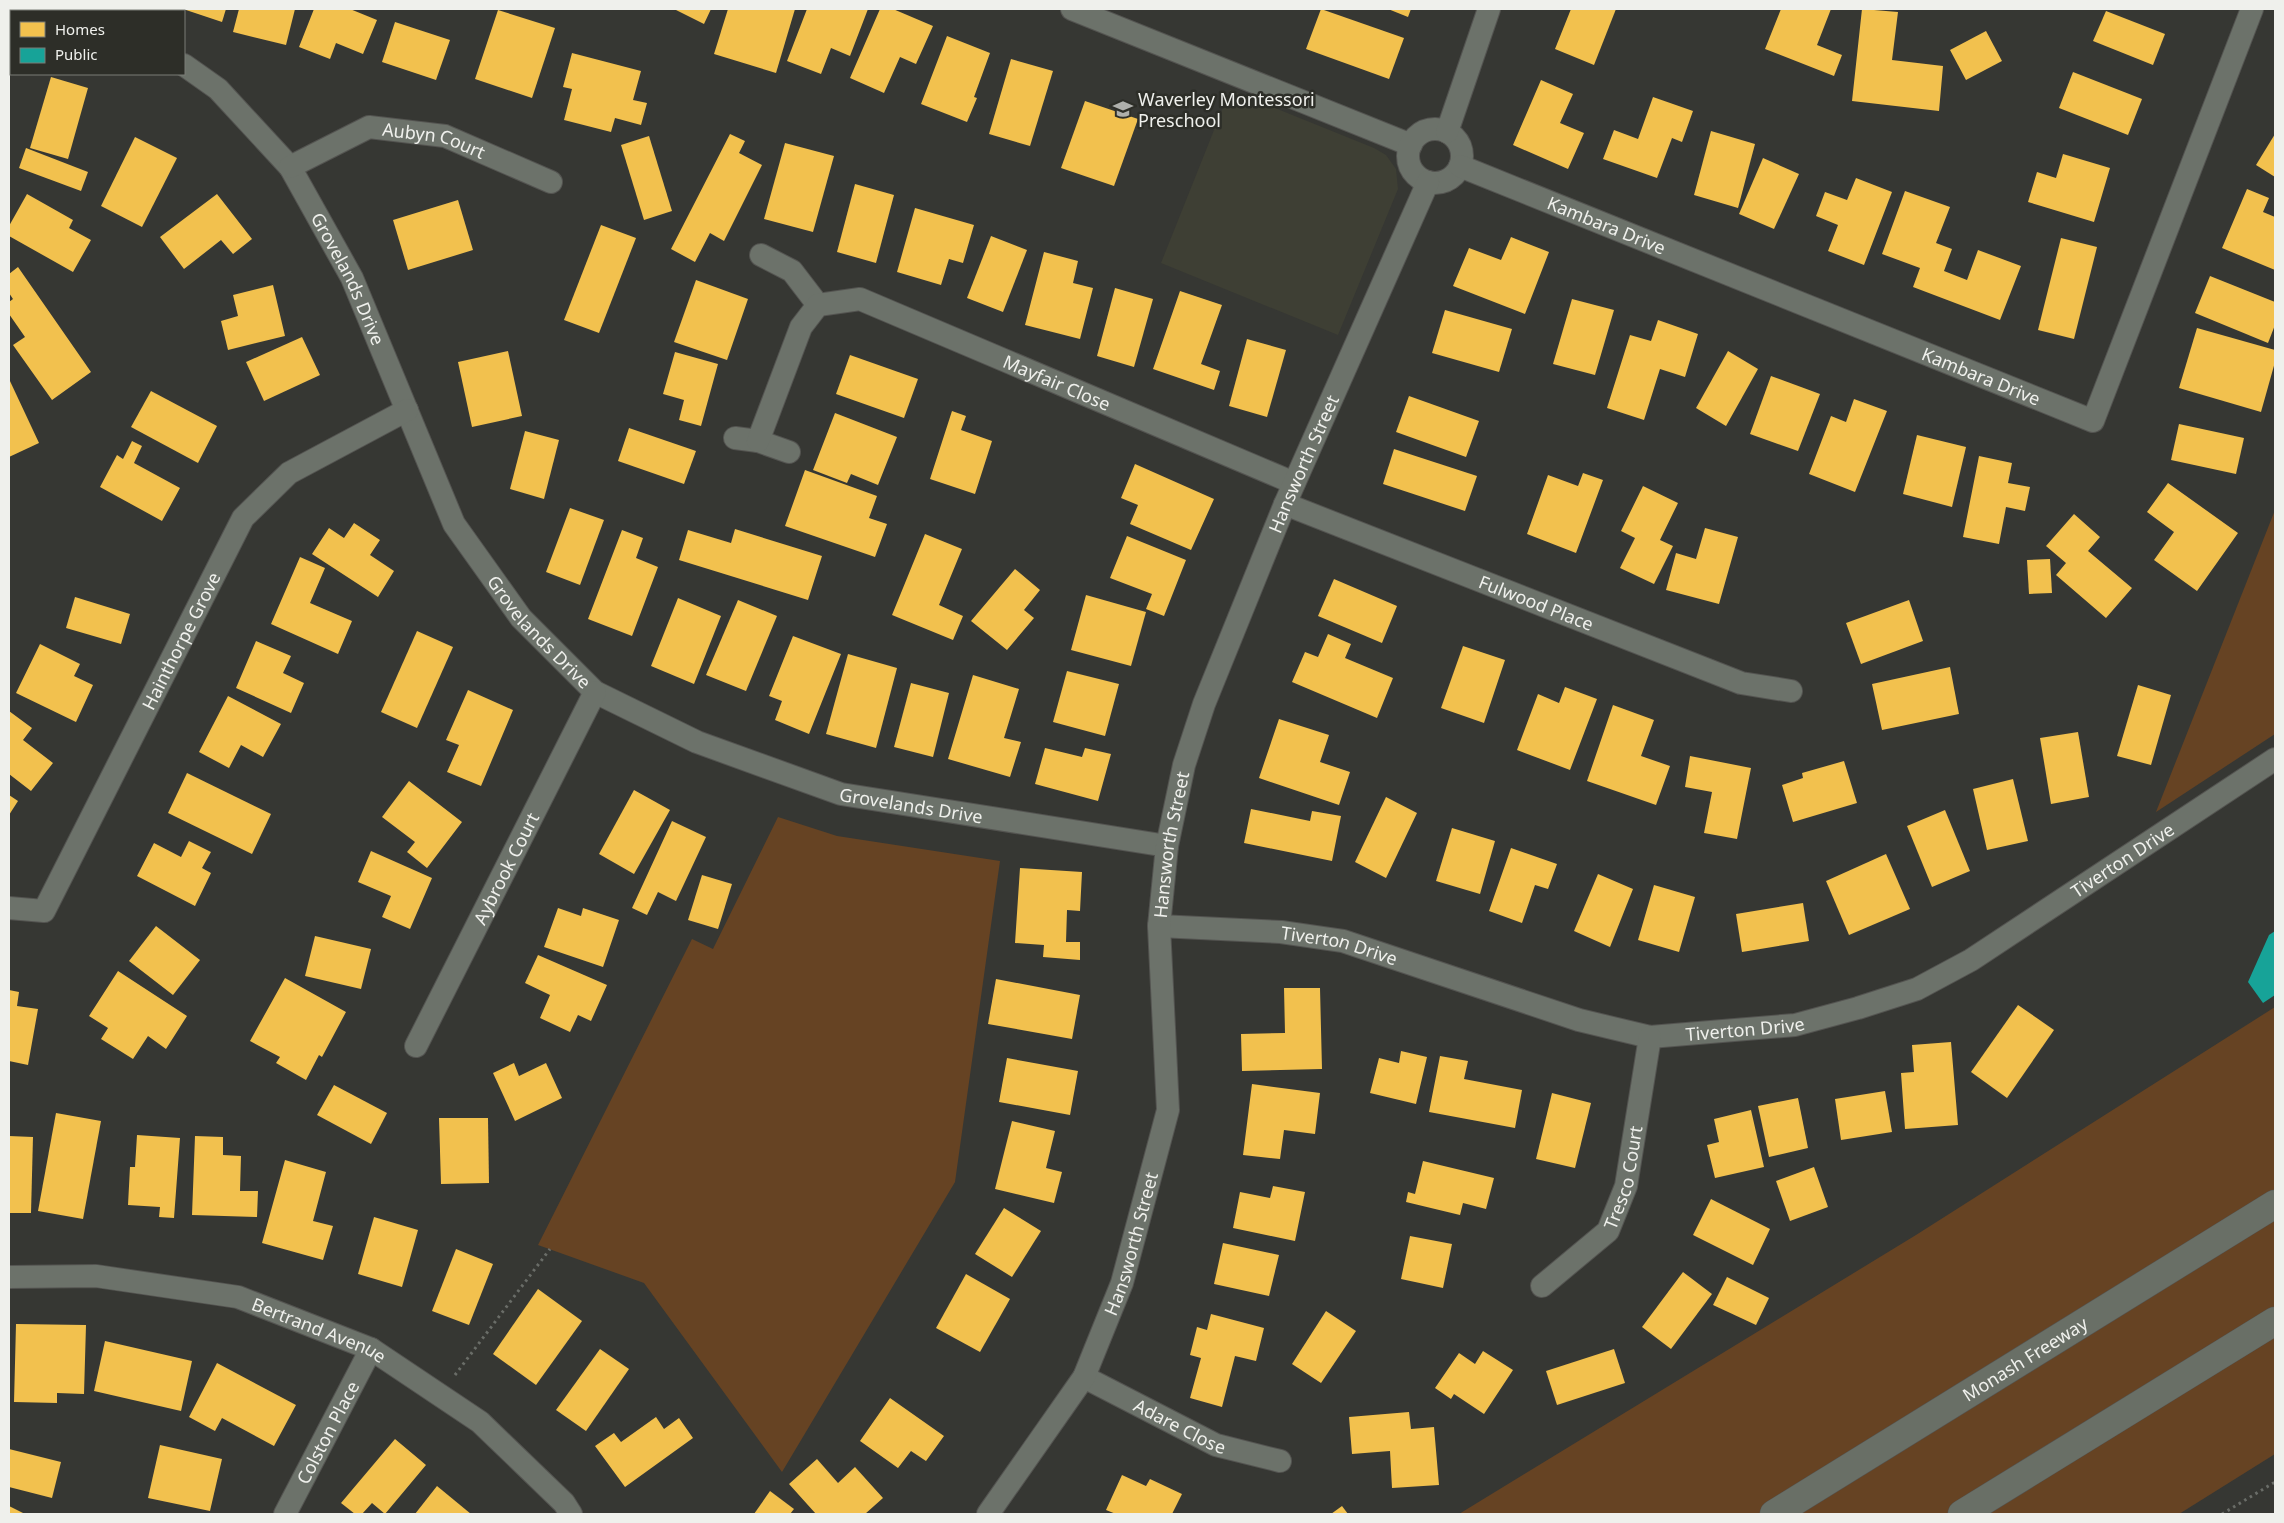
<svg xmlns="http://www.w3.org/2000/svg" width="2284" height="1523" font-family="'Noto Sans',sans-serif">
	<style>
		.built { fill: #3e3f34 }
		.green { fill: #664323 }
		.homes { fill: #f2c14e }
		.public { fill: #17a398 }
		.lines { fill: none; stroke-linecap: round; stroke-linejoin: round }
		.street-casing { stroke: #545451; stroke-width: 24 }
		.highway-casing { stroke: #545451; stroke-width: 29 }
		.path { stroke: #6a6d68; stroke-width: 3; stroke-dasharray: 2.5 4; stroke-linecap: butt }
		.street { stroke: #6c726a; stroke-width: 22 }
		.highway { stroke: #696f66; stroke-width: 28 }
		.labels { text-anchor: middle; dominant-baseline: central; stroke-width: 5; stroke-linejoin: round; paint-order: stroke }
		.poi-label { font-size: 18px; fill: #eff0ec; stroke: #2d2e28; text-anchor: start }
		.street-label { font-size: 18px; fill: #eff0ec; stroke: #2d2e28 }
	</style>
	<rect width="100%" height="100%" fill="#363733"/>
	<polygon class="built" points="1230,90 1374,148 1386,155 1396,169 1398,189 1338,335 1161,263"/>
	<g class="green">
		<polygon points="2275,510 2275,734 2156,812"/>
		<polygon points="778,817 837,836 1000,861 955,1182 782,1472 644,1283 538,1245 692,939 713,949"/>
		<polygon points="2275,1007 2275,1454 2179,1514 1459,1514 1916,1235"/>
	</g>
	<g class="homes">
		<polygon points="183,9 226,9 222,22"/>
		<polygon points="239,9 295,9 286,45 233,32"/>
		<polygon points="314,9 350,9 377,20 363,54 336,43 330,59 299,47"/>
		<polygon points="674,9 711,9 704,24"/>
		<polygon points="728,9 795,9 776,73 714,54"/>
		<polygon points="807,9 868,9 850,56 831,48 821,74 787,61"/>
		<polygon points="880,9 893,9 933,26 916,64 900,57 884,93 850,78"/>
		<polygon points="1321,9 1404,38 1389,79 1306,49"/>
		<polygon points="1388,9 1411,9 1408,17"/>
		<polygon points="1571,9 1616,9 1594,65 1555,49"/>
		<polygon points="1781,9 1831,9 1817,45 1842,55 1834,76 1765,49"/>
		<polygon points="1862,9 1898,12 1892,60 1943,66 1939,111 1852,101"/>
		<polygon points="498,10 555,28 532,98 475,79"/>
		<polygon points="2106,11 2165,34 2153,65 2093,41"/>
		<polygon points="395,22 450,40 436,80 382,62"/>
		<polygon points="1986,31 2002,61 1966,80 1950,50"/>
		<polygon points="947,36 990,53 974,97 977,98 967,122 921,104"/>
		<polygon points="572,53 641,71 633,100 647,103 641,125 615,118 611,132 564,120 572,89 563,87"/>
		<polygon points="1011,59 1053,71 1030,146 989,134"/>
		<polygon points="2073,72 2142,99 2128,135 2059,108"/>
		<polygon points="51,77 88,88 68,159 30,148"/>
		<polygon points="1541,80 1573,94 1560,123 1584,133 1568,169 1513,145"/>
		<polygon points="1653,97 1693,111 1682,142 1672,138 1657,178 1603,159 1614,130 1638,139"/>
		<polygon points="1085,101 1138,119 1114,186 1061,168"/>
		<polygon points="1711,131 1755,144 1738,208 1694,195"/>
		<polygon points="730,134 745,141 739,153 762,165 724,241 710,233 695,262 671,249"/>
		<polygon points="2275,134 2275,177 2256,165"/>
		<polygon points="649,136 672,211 644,220 621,145"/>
		<polygon points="135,137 177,158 142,227 101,206"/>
		<polygon points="785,143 834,156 813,232 764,219"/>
		<polygon points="26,148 88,172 81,191 19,168"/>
		<polygon points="2063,154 2110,168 2094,222 2028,202 2037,172 2056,178"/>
		<polygon points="1763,158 1799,174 1774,229 1739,214"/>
		<polygon points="1856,178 1892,192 1864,265 1828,251 1838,225 1816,216 1825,192 1847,200"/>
		<polygon points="855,184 894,195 876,263 837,252"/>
		<polygon points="2247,189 2269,198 2263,212 2275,217 2275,270 2222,248"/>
		<polygon points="1905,191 1950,207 1936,243 1952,249 1944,271 1967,280 1978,250 2021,266 2000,320 1913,287 1920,268 1882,254"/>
		<polygon points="27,194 73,220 69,228 91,240 73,272 9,236 9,226"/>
		<polygon points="217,194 252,239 233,254 221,240 184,269 160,237"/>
		<polygon points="458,200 473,250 408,270 393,220"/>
		<polygon points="915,208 974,225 963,263 949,259 941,285 897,272"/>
		<polygon points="601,225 636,238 599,333 564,320"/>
		<polygon points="991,236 1027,250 1003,312 967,298"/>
		<polygon points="1511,237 1549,252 1525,314 1453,286 1469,248 1501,260"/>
		<polygon points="2061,238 2097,247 2074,339 2038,330"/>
		<polygon points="1044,252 1078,261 1073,283 1093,288 1080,339 1025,325"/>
		<polygon points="18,267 91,372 52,400 13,345 25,337 9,314 9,302 13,299 9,293 9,274"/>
		<polygon points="2210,276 2275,302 2275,325 2268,343 2195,313"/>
		<polygon points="696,280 748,299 727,360 674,342"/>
		<polygon points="273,285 285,336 228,350 221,321 238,316 233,295"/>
		<polygon points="1115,288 1153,299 1134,367 1097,356"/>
		<polygon points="1180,291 1222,305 1201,364 1220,371 1214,390 1153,369"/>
		<polygon points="1572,299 1614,310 1595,375 1553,364"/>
		<polygon points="1445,310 1512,329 1499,372 1432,353"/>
		<polygon points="1658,320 1698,334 1685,377 1660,369 1644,420 1607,408 1630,335 1651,341"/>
		<polygon points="2197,328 2275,350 2275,362 2261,412 2179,388"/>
		<polygon points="302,337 320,375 264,401 246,362"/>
		<polygon points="1247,339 1286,350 1267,417 1229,406"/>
		<polygon points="508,351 522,416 472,427 458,362"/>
		<polygon points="1728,351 1758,369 1726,426 1696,408"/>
		<polygon points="675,352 718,364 701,426 679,420 684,400 663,394"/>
		<polygon points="850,355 918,379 904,418 836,394"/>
		<polygon points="1771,376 1820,394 1798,451 1750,434"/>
		<polygon points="9,379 39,443 9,457"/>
		<polygon points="151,391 217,426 198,463 131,427"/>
		<polygon points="1409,396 1479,421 1466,457 1396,432"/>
		<polygon points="1854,399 1887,411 1855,492 1809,474 1831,416 1846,422"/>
		<polygon points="952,411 966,416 961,430 992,441 975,494 930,479"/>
		<polygon points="835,413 897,437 878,485 851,474 847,483 813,470"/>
		<polygon points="2179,424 2244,438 2236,474 2171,460"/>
		<polygon points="629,428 696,451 684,484 618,461"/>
		<polygon points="525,431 559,440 544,499 510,489"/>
		<polygon points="1917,435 1966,447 1952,507 1903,494"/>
		<polygon points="132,441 142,446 134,463 180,488 162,521 100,487 117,455 123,459"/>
		<polygon points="1394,449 1477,476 1465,511 1383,484"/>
		<polygon points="1979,456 2012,463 2008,483 2030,487 2025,511 2006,507 1999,544 1963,537"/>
		<polygon points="1135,464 1214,499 1191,550 1130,524 1138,505 1121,498"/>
		<polygon points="805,470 877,496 869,518 887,524 875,557 785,526"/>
		<polygon points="1583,473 1603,480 1576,553 1527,534 1548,475 1578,486"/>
		<polygon points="2168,483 2238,533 2197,591 2154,560 2174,532 2147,512"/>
		<polygon points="1643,486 1678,503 1660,540 1673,546 1654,584 1620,568 1635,538 1621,531"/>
		<polygon points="570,508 604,520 580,585 546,572"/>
		<polygon points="2074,514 2100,537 2088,551 2132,588 2106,618 2056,575 2066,563 2046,546"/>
		<polygon points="354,523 380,540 370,555 394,571 378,597 312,554 329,528 344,538"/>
		<polygon points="1705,528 1738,537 1719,604 1666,590 1676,553 1696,559"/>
		<polygon points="735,529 822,556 808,600 679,560 688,530 731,543"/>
		<polygon points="622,530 643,538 636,558 658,567 632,636 588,619"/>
		<polygon points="925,534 962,549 939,605 963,616 953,640 892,615"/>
		<polygon points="1127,536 1186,560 1164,616 1146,609 1152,594 1110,578"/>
		<polygon points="300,557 325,568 310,603 352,621 338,654 271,624"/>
		<polygon points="2050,559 2052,593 2029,594 2027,560"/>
		<polygon points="1015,569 1040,590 1024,610 1034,618 1007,650 971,621"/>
		<polygon points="1334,579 1397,606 1382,643 1318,616"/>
		<polygon points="1086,595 1146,612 1131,666 1071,650"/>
		<polygon points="75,597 130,614 121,644 66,628"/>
		<polygon points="678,598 721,616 694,684 651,666"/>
		<polygon points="738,600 777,616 746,691 706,675"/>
		<polygon points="1909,600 1923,641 1861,664 1846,623"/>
		<polygon points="417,631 453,647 417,728 381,712"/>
		<polygon points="1328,634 1351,644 1345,658 1393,678 1377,718 1292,682 1305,652 1318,657"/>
		<polygon points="793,636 841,654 809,734 775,720 782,701 769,696"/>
		<polygon points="256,641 291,656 283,673 304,683 291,713 236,688"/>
		<polygon points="40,644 80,664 74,676 93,685 76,722 16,693"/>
		<polygon points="1463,646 1505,660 1484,723 1441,708"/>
		<polygon points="848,654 897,668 876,748 826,734"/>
		<polygon points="1950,667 1959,714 1882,730 1872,684"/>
		<polygon points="1067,671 1119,684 1105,736 1053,722"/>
		<polygon points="973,675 1019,689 1004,738 1021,742 1010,777 948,759"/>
		<polygon points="911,683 949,693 933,757 894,747"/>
		<polygon points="2138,685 2171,695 2151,765 2117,756"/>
		<polygon points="1565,687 1597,699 1570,770 1517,750 1538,694 1559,703"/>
		<polygon points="468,690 513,710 481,786 447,772 459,745 446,740"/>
		<polygon points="228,696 281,724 263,757 241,745 229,768 199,752"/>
		<polygon points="1613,705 1654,720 1641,756 1670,766 1656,805 1587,781"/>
		<polygon points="9,711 32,728 23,740 53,763 31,791 9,774"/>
		<polygon points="1279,719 1329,735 1320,762 1350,772 1339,805 1259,778"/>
		<polygon points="2078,732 2089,797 2051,804 2040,738"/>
		<polygon points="1045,748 1082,757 1085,748 1111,754 1098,801 1035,784"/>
		<polygon points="1690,756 1751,768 1737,839 1704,833 1712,792 1685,787"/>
		<polygon points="1844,761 1857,803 1793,822 1782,785 1803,778 1802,773"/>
		<polygon points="187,773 271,814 252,854 168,813"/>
		<polygon points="2013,779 2028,841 1987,850 1973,789"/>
		<polygon points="409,781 462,822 427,868 407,852 415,842 382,817"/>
		<polygon points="634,790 670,810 634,874 599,854"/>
		<polygon points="9,795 18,801 9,815"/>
		<polygon points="1386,797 1417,813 1386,878 1355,862"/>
		<polygon points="1251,809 1310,821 1312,811 1341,816 1332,861 1244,843"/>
		<polygon points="1945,810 1970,871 1932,887 1907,826"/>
		<polygon points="672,821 706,837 676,901 658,892 647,915 632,908"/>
		<polygon points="1452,828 1495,841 1480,894 1436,881"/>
		<polygon points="189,841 211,852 202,868 211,873 195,906 137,876 154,843 181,857"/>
		<polygon points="1511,848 1557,864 1548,889 1535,885 1522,923 1489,911"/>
		<polygon points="371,851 432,878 410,929 382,917 391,896 358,882"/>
		<polygon points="1886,854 1910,909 1849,935 1826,881"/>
		<polygon points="1020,868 1082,872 1080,911 1067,910 1066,942 1080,942 1080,960 1043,957 1044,945 1015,943"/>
		<polygon points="1598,874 1633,889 1610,947 1574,931"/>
		<polygon points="702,875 732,884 718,929 688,920"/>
		<polygon points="1654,885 1695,897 1679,952 1638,940"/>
		<polygon points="1803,903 1809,941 1742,952 1736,914"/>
		<polygon points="558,908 581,916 583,908 619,920 603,967 544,947"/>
		<polygon points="156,926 200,960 173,995 129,961"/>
		<polygon points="315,936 371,949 361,989 305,976"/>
		<polygon points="538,955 607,985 591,1021 578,1015 570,1032 540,1018 550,995 525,983"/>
		<polygon points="118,971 187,1016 166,1049 148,1036 133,1059 101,1039 108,1028 89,1016"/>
		<polygon points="285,978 346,1012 322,1057 319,1055 306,1080 276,1063 280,1057 250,1041"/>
		<polygon points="996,979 1080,995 1072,1039 988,1024"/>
		<polygon points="1284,988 1320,988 1322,1069 1242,1071 1241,1034 1285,1033"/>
		<polygon points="9,990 19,992 17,1006 38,1009 28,1065 9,1061"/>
		<polygon points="2018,1005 2054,1030 2007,1098 1971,1072"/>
		<polygon points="1951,1042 1958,1125 1905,1129 1901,1073 1914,1072 1912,1045"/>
		<polygon points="1401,1051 1427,1057 1416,1104 1370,1093 1379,1058 1399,1063"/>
		<polygon points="1440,1056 1468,1061 1464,1079 1522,1090 1515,1128 1429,1112"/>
		<polygon points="1007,1058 1078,1071 1070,1115 999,1102"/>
		<polygon points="514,1063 519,1076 546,1063 562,1098 515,1121 493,1073"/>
		<polygon points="1252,1084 1320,1093 1315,1134 1284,1130 1280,1159 1243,1155"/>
		<polygon points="334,1085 387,1113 371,1144 317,1115"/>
		<polygon points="1885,1091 1892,1132 1841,1140 1835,1099"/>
		<polygon points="1552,1093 1591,1103 1575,1168 1536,1159"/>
		<polygon points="1798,1098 1808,1148 1769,1157 1758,1106"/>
		<polygon points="1751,1110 1764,1167 1715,1178 1707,1145 1719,1142 1714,1119"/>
		<polygon points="56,1113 101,1121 83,1219 38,1211"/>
		<polygon points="439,1118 488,1118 489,1183 441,1184"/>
		<polygon points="1012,1121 1055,1131 1046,1168 1062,1172 1054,1203 995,1189"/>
		<polygon points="137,1135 180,1138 174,1218 159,1217 160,1207 128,1205 130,1167 135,1167"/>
		<polygon points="9,1136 33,1137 31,1213 9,1213"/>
		<polygon points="195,1136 223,1137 223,1155 241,1156 240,1191 258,1191 257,1217 192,1215"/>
		<polygon points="285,1160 326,1172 313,1221 333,1226 323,1260 262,1243"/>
		<polygon points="1423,1161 1494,1178 1486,1209 1463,1203 1460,1215 1406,1202 1408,1192 1415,1194"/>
		<polygon points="1814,1167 1828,1207 1790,1221 1776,1181"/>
		<polygon points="1273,1186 1305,1192 1295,1241 1233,1228 1240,1192 1270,1198"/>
		<polygon points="1711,1199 1770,1229 1753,1265 1693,1235"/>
		<polygon points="1004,1208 1041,1231 1012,1277 975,1254"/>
		<polygon points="374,1217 418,1230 402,1287 358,1274"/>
		<polygon points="1410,1236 1452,1244 1443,1288 1401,1279"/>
		<polygon points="1223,1243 1279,1255 1269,1296 1214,1284"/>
		<polygon points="456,1249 493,1264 469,1325 432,1311"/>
		<polygon points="1683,1272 1712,1294 1671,1349 1642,1327"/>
		<polygon points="966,1274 1010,1299 980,1352 936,1328"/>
		<polygon points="1727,1277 1769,1298 1756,1325 1713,1305"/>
		<polygon points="538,1289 582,1321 536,1385 493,1354"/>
		<polygon points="1326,1311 1356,1331 1321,1383 1292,1364"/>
		<polygon points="1211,1314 1264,1328 1256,1361 1235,1356 1222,1407 1190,1398 1201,1358 1190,1355 1197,1327 1207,1330"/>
		<polygon points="16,1324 86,1325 84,1394 57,1393 57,1403 14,1402"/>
		<polygon points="105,1341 192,1361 181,1411 94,1391"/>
		<polygon points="600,1349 629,1369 586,1431 556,1410"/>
		<polygon points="1614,1349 1625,1383 1557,1405 1546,1371"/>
		<polygon points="1483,1351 1513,1370 1484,1414 1454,1394 1451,1399 1435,1388 1459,1353 1475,1364"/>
		<polygon points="217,1363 296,1405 274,1446 222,1418 215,1431 189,1417"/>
		<polygon points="890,1398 944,1436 926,1461 911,1451 898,1468 860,1441"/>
		<polygon points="1409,1412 1411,1429 1434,1427 1439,1485 1392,1488 1390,1451 1352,1454 1349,1417"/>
		<polygon points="656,1417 664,1429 679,1418 693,1438 625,1487 595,1446 614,1433 621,1442"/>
		<polygon points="395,1439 426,1465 385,1514 372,1503 362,1514 355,1514 341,1503"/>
		<polygon points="160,1445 222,1459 210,1511 148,1498"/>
		<polygon points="9,1449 61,1462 52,1498 9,1487"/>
		<polygon points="817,1459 838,1483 855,1467 883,1498 865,1514 816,1514 789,1484"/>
		<polygon points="1122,1475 1146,1486 1150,1479 1182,1494 1172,1514 1116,1514 1106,1510"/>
		<polygon points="437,1486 471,1514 415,1514"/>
		<polygon points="770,1491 794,1509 790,1514 754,1514"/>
		<polygon points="9,1506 25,1514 9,1514"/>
		<polygon points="1342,1506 1348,1514 1331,1514"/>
	</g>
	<polygon class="public" points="2275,931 2275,995 2263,1003 2248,982 2269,935"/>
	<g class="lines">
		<defs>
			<g id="street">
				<polyline points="76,9 83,11"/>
				<polyline points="1072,9 1411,145"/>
				<polyline points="22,11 23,9"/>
				<polyline points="9,46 11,39"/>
				<path id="s1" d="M184 65 218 89 290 167 352 278 454 524 521 618 595 692 697 742 841 794 1167 846"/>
				<circle cx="1435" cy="156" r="27"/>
				<polyline points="1447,132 1489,9"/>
				<path id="s2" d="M1460 166 2093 421 2252 9"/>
				<path id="s3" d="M290 167 369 127 445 136 551 182"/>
				<polyline points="761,255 792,271 818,305"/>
				<polyline points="735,438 758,441 789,452"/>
				<path id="s4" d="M758 441 801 327 818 305 860 299 1294 483"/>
				<path id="s5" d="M1285 504 1741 683 1791 691"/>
				<path id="s6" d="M9 908 44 911 243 518 289 473 407 410"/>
				<path id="s7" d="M1159 926 1281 932 1343 941 1579 1020 1650 1037 1795 1025 1858 1008 1917 989 1971 960 2275 759"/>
				<path id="s8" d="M416 1046 595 692"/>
				<path id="s9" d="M9 1277 96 1276 238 1297 371 1349 480 1422 564 1503 571 1514"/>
				<path id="s10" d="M1542 1286 1608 1231 1626 1186 1650 1037"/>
				<path id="s11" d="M1084 1377 1216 1445 1280 1461"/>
				<path id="s12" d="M285 1514 371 1349"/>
				<path id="s13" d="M988 1514 1084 1377 1122 1283 1168 1110 1159 926 1167 846 1184 765 1204 704 1285 504 1428 182"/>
			</g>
			<g id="highway">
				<path id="s14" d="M1774 1514 2275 1204"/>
				<polyline points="1962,1514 2275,1321"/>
			</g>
		</defs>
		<use href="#street" class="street-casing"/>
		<use href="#highway" class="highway-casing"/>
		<g class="path">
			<polyline points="455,1375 550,1249"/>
			<polyline points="2222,1514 2275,1482"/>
		</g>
		<use href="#street" class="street"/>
		<use href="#highway" class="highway"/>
	</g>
	<defs>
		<symbol id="school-bare" viewBox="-9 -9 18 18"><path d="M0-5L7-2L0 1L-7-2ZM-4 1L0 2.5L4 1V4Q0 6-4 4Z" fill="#aeafab" stroke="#2d2e28" stroke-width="2.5" paint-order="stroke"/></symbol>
	</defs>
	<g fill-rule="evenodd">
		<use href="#school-bare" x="1109" y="95" width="28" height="28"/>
	</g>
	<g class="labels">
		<g class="poi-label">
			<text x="1138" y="99">Waverley Montessori<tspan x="1138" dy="21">Preschool</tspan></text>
		</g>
		<g class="street-label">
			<text stroke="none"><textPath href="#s3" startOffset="155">Aubyn Court</textPath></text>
			<text stroke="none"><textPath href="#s2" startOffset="158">Kambara Drive</textPath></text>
			<text stroke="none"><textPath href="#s1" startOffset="274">Grovelands Drive</textPath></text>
			<text stroke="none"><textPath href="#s2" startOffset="562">Kambara Drive</textPath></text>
			<text stroke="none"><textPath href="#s4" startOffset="406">Mayfair Close</textPath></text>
			<text stroke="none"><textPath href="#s13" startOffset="1119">Hansworth Street</textPath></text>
			<text stroke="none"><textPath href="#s5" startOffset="270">Fulwood Place</textPath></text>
			<text stroke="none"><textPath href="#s1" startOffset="679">Grovelands Drive</textPath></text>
			<text stroke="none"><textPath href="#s6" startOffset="338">Hainthorpe Grove</textPath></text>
			<text stroke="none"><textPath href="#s1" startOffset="1099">Grovelands Drive</textPath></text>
			<text stroke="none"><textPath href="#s13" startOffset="714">Hansworth Street</textPath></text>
			<text stroke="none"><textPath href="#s7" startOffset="1022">Tiverton Drive</textPath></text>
			<text stroke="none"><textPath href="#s8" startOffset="199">Aybrook Court</textPath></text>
			<text stroke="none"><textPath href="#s7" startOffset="182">Tiverton Drive</textPath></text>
			<text stroke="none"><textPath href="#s7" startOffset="602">Tiverton Drive</textPath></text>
			<text stroke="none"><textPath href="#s10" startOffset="142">Tresco Court</textPath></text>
			<text stroke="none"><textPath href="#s13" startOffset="309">Hansworth Street</textPath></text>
			<text stroke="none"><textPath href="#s9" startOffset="318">Bertrand Avenue</textPath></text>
			<text stroke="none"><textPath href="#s14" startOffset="295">Monash Freeway</textPath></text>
			<text stroke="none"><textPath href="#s11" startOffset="108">Adare Close</textPath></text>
			<text stroke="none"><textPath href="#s12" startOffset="92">Colston Place</textPath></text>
		</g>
	</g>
	<rect width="2284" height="1523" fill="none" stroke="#eff0ec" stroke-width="20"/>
	<rect x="10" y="10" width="175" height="65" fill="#2d2e28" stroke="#7b7c76"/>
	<rect x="20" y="22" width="25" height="15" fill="#f2c14e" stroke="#7b7c76"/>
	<text x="55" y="35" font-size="15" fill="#eff0ec">Homes</text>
	<rect x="20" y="48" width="25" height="15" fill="#17a398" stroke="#7b7c76"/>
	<text x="55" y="60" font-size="15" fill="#eff0ec">Public</text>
</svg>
